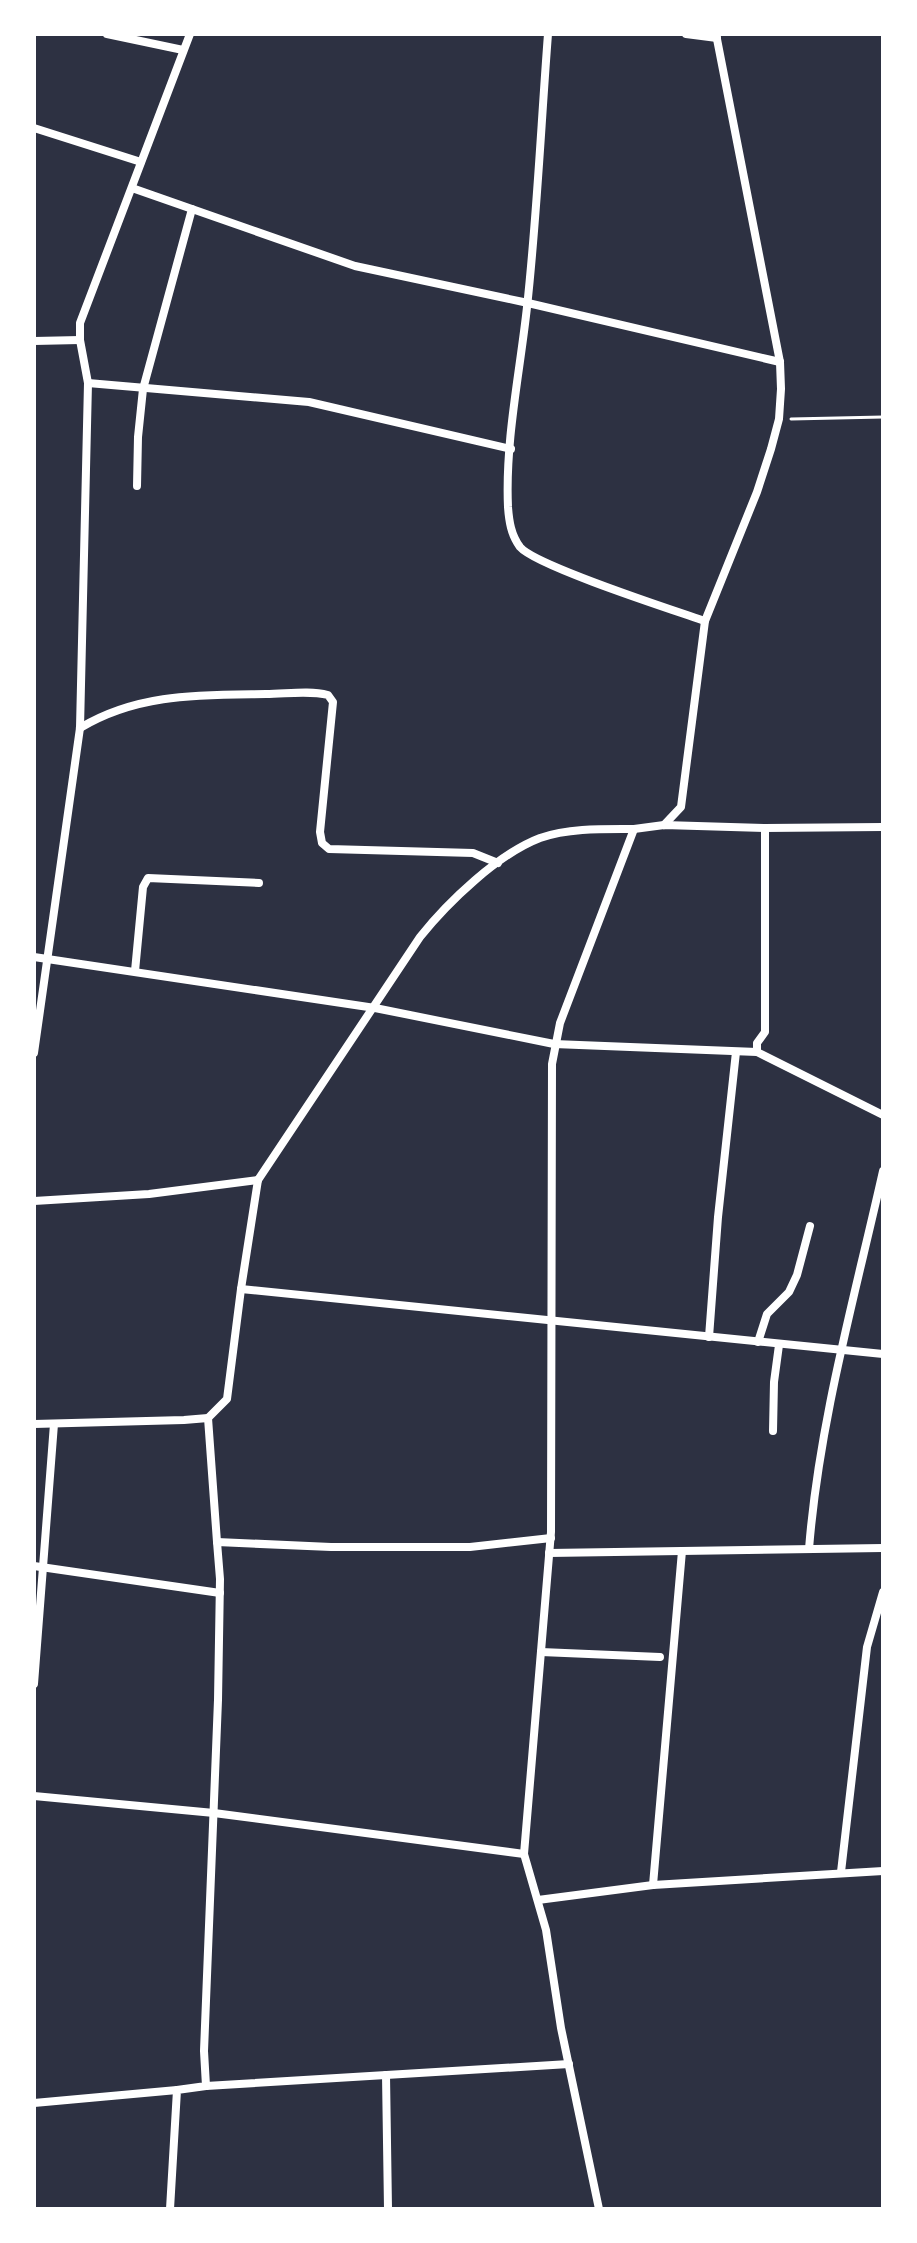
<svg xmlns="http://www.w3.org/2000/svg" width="917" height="2243" font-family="'DejaVu Sans',sans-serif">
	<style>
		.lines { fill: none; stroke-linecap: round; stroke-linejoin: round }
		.path { stroke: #fff; stroke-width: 3 }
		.minor { stroke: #fff; stroke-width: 8 }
	</style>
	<rect width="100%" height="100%" fill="#2d3142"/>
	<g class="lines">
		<polyline class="path" points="791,419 883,417"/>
		<g class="minor">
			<polyline points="107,34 183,50"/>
			<path d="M548 34C541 125 537 216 527 307 520 372 505 441 508 507 509 521 511 535 520 547 536 566 673 610 705 621"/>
			<polyline points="686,34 717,38"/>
			<polyline points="34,128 141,162"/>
			<polyline points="132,188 355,266 528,303 780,362"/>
			<polyline points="34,341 80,340"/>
			<polyline points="88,383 309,402 511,449"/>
			<polyline points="137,486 138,437 143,389 192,209"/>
			<path d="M80 728C138 693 200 695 266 694 286 694 309 690 328 695L333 702 320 832 322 843 329 849 473 853 498 863"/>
			<polyline points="664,825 681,807 705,621 757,492 771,449 779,419 781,389 780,362 716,34"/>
			<polyline points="765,828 765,1032 757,1043 757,1052 883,1115"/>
			<polyline points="634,829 664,825 765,828 883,827"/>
			<polyline points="34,957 375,1008 554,1044 757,1052"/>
			<polyline points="135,971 143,887 148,878 259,883"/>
			<polyline points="34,1053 80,728 88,383 80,340 80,323 190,34"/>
			<polyline points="34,1201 149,1194 258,1180"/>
			<polyline points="241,1289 883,1354"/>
			<polyline points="709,1337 718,1217 736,1052"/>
			<polyline points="758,1342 767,1314 789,1292 797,1275 810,1226"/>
			<polyline points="208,1418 217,1542"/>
			<path d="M34 1424 184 1420 208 1418 227 1399 241 1289 258 1180 420 937C448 902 498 854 540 838 569 828 603 829 634 829L560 1023 552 1064 551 1532 524 1854 546 1930 561 2028 599 2209"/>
			<polyline points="773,1431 774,1382 779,1345"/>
			<path d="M809 1549C819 1422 855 1296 883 1171"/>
			<polyline points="549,1553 883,1548"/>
			<polyline points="34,1566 220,1593"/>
			<polyline points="541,1652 660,1657"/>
			<polyline points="34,1684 54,1424"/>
			<polyline points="34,1796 214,1813 524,1854"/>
			<polyline points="841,1872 867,1647 883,1592"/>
			<polyline points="653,1885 682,1551"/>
			<polyline points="538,1900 653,1885 883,1871"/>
			<polyline points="386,2075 388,2209"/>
			<polyline points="206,2086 569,2064"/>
			<polyline points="34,2103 177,2090"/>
			<polyline points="170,2209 177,2090 206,2086 204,2051 218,1700 220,1579 217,1542 331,1547 470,1547 551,1538"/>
		</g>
	</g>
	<rect width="917" height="2243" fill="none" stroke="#ffffff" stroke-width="72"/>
</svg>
